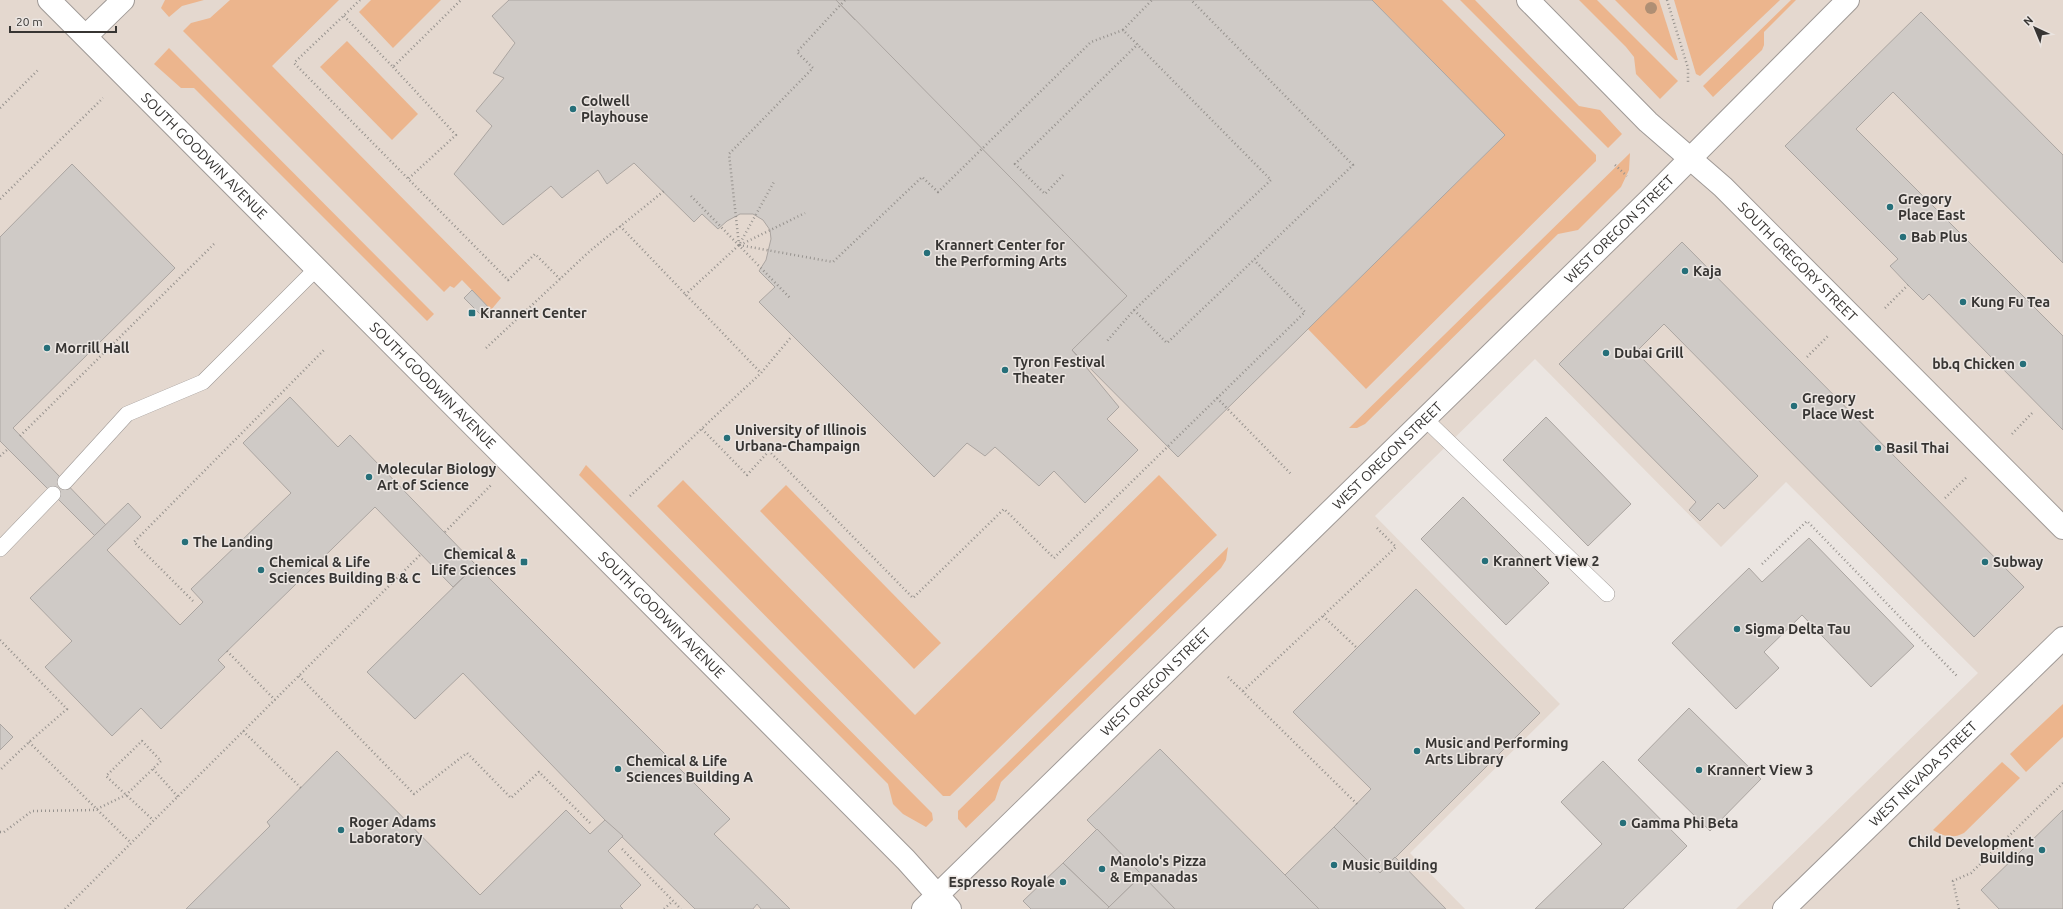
<svg xmlns="http://www.w3.org/2000/svg" width="2063" height="909" font-family="Ubuntu,sans-serif">
	<style>
		.built { fill: #e4d8cf }
		.green { fill: #ecb58d }
		.building { fill: #cfcac6; stroke: #aba5a1 }
		.lines { fill: none; stroke-linecap: round; stroke-linejoin: round }
		.service-casing { stroke: #9f9996; stroke-width: 16 }
		.minor-casing { stroke: #9f9996; stroke-width: 24 }
		.tertiary-casing { stroke: #9f9996; stroke-width: 24 }
		.path { stroke: #96928e; stroke-width: 2.5; stroke-dasharray: 1 3; stroke-linecap: butt }
		.service { stroke: #fff; stroke-width: 15 }
		.minor { stroke: #fff; stroke-width: 22 }
		.tertiary { stroke: #fff; stroke-width: 22 }
		.tree { fill: #af8f74 }
		.poi-dot { fill: #266f79; stroke: #ebe5e1; stroke-width: 1.5 }
		.labels { text-anchor: middle; dominant-baseline: central; stroke-width: 3; stroke-linejoin: round; paint-order: stroke }
		.poi-label { font-size: 14px; font-weight: bold; fill: #373533; stroke: #ebe5e1; text-anchor: start }
		.street-label { font-size: 14px; fill: #373533; stroke: #ebe5e1 }
	</style>
	<rect width="100%" height="100%" fill="#ebe5e1"/>
	<polygon class="built" points="0,0 2063,0 2063,909 1736,909 1978,673 1786,482 1721,547 1535,359 1375,516 1560,704 1410,853 1465,909 0,909"/>
	<g class="green">
		<polygon points="165,0 204,0 182,6 169,17 161,8"/>
		<polygon points="230,0 339,0 272,66 501,298 491,310 462,280 454,288 450,286 444,292 183,31 191,23 210,18"/>
		<polygon points="371,0 441,0 393,48 359,12"/>
		<polygon points="1372,0 1442,0 1596,155 1596,161 1366,389 1308,329 1505,135"/>
		<polygon points="1460,0 1475,0 1579,106 1600,110 1622,134 1608,148"/>
		<polygon points="1579,0 1597,0 1678,81 1660,99 1636,74 1634,57 1626,47"/>
		<polygon points="1615,0 1659,0 1678,60 1675,60"/>
		<polygon points="1674,0 1780,0 1700,76 1696,74"/>
		<polygon points="1791,0 1796,0 1764,32 1764,45 1762,50 1713,97 1703,86"/>
		<polygon points="347,41 418,114 392,140 320,67"/>
		<polygon points="169,48 434,314 427,321 194,88 181,88 154,64"/>
		<polygon points="1630,153 1629,170 1621,187 1578,230 1558,234 1365,424 1357,428 1349,428"/>
		<polygon points="586,465 932,813 933,820 926,827 903,814 893,804 888,784 579,475"/>
		<polygon points="1159,475 1217,535 950,796 943,796 657,506 683,480 915,715"/>
		<polygon points="786,485 941,643 914,669 760,511"/>
		<polygon points="1228,547 1226,560 1221,568 1001,782 995,800 966,828 958,819 958,811"/>
		<polygon points="2063,704 2063,737 2026,772 2010,754"/>
		<path d="M2002 762 2020 778 1964 833C1952 839 1945 837 1933 830Z"/>
	</g>
	<g class="building">
		<polygon points="509,0 836,0 855,20 875,0 1100,0 965,131 1127,296 1072,350 1119,407 1107,419 1138,450 1085,503 1054,471 1039,486 995,447 985,456 967,443 934,477 759,302 775,287 759,271 766,260 771,239 770,230 763,220 753,214 740,214 727,221 718,229 702,214 694,222 634,163 607,184 598,170 562,198 551,186 503,225 454,174 492,126 476,111 504,78 493,73 515,43 492,16"/>
		<polygon points="836,0 1372,0 1505,135 1178,457 1072,350 1127,296"/>
		<polygon points="1921,12 2063,155 2063,263 1893,92 1856,129 2063,336 2063,430 1929,294 1923,300 1908,285 1890,266 1898,259 1785,146"/>
		<polygon points="72,164 175,268 13,428 106,525 95,536 0,441 0,237"/>
		<polygon points="1682,242 2024,587 1974,637 1664,324 1636,352 1758,476 1724,509 1718,503 1700,521 1689,510 1696,502 1559,364"/>
		<polygon points="472,290 491,310 483,317 464,298"/>
		<polygon points="290,397 338,447 350,435 476,565 453,587 375,507 218,660 225,667 161,729 141,708 112,736 45,667 72,641 30,598 128,503 141,517 107,550 180,625 203,602 191,589 291,493 243,443"/>
		<polygon points="1546,417 1631,504 1588,546 1503,460"/>
		<polygon points="1463,497 1549,583 1506,625 1421,539"/>
		<polygon points="1809,538 1914,646 1871,687 1802,615 1764,652 1779,668 1736,709 1672,643 1749,568 1762,582"/>
		<polygon points="476,565 730,819 714,834 790,909 761,909 757,904 753,909 695,909 605,820 463,673 415,719 367,672"/>
		<polygon points="1416,589 1540,713 1380,873 1334,827 1371,789 1293,712"/>
		<polygon points="1689,708 1761,779 1710,831 1638,760"/>
		<polygon points="0,724 13,737 0,750"/>
		<polygon points="1160,749 1285,875 1319,909 1175,909 1087,820"/>
		<polygon points="337,751 480,895 566,810 590,834 605,820 623,836 608,851 641,885 620,906 623,909 186,909 270,826 267,822"/>
		<polygon points="1603,761 1687,846 1623,909 1535,909 1602,844 1561,802"/>
		<polygon points="2063,810 2063,909 1999,909 1981,890"/>
		<polygon points="1334,827 1380,873 1395,857 1446,909 1319,909 1285,875"/>
		<polygon points="1097,829 1142,875 1109,907 1063,863"/>
		<polygon points="1063,863 1109,907 1107,909 1031,909 1023,901"/>
		<polygon points="1142,875 1175,909 1107,909 1109,907"/>
	</g>
	<g class="lines">
		<defs>
			<g id="service">
				<polyline points="1424,418 1607,594"/>
				<polyline points="65,482 127,414 203,382 316,269"/>
				<polyline points="0,549 53,494"/>
			</g>
			<g id="minor">
				<path id="s1" d="M1528 0 1648 122 1723 187 2063 528"/>
				<polyline points="86,36 123,0"/>
				<path id="s2" d="M923 909 1650 199 1848 0"/>
				<path id="s3" d="M1784 909 2063 638"/>
			</g>
			<g id="tertiary">
				<path id="s4" d="M49 0 906 860 950 909"/>
			</g>
		</defs>
		<use href="#service" class="service-casing"/>
		<use href="#minor" class="minor-casing"/>
		<use href="#tertiary" class="tertiary-casing"/>
		<g class="path">
			<polyline points="360,0 294,63 508,280 535,254 560,279"/>
			<polyline points="1667,0 1688,68 1688,82"/>
			<polyline points="344,16 393,67 461,0"/>
			<polyline points="1123,30 1152,0"/>
			<polyline points="393,67 456,135 408,179"/>
			<polyline points="0,108 39,69"/>
			<polyline points="1615,165 1627,176"/>
			<polyline points="1063,175 1045,194 1015,164 1138,44"/>
			<polyline points="691,196 791,299"/>
			<polyline points="0,199 103,98"/>
			<polyline points="620,226 761,373"/>
			<polyline points="739,245 833,262 922,177 938,192 1091,42 1123,30 1271,180 1134,310 1107,341"/>
			<polyline points="739,245 729,154 813,68 797,52 845,0"/>
			<polyline points="740,245 805,213"/>
			<polyline points="685,295 739,245 775,180"/>
			<polyline points="1885,308 1908,285"/>
			<polyline points="1134,310 1167,343 1353,165 1191,0"/>
			<polyline points="486,348 591,250 664,191"/>
			<polyline points="1807,357 1829,335"/>
			<polyline points="1217,398 1291,474"/>
			<polyline points="702,429 747,475 769,451 913,598 1004,509 1054,558 1305,312 1254,260"/>
			<polyline points="2012,434 2034,411"/>
			<polyline points="20,436 214,244"/>
			<polyline points="0,456 8,449"/>
			<polyline points="630,496 761,373 792,336"/>
			<polyline points="1945,498 1968,476"/>
			<polyline points="445,532 491,485"/>
			<polyline points="1762,564 1807,521 1957,676"/>
			<polyline points="193,601 134,542 325,349"/>
			<polyline points="1323,616 1357,648"/>
			<polyline points="0,640 67,709 29,742 0,770"/>
			<polyline points="227,651 275,700"/>
			<polyline points="299,676 414,794 467,753 511,798 539,772 590,823"/>
			<polyline points="1228,677 1357,804"/>
			<polyline points="1243,691 1396,547 1376,527"/>
			<polyline points="243,731 301,788"/>
			<polyline points="29,742 131,843"/>
			<polyline points="153,769 178,797"/>
			<polyline points="0,832 4,832 32,811 95,810 126,795 161,761 142,741 106,776 153,820"/>
			<polyline points="622,849 681,909"/>
			<polyline points="65,909 421,554"/>
			<polyline points="664,909 673,901"/>
			<polyline points="1959,909 1953,881 1971,873 2063,783"/>
		</g>
		<use href="#service" class="service"/>
		<use href="#minor" class="minor"/>
		<use href="#tertiary" class="tertiary"/>
	</g>
	<circle class="tree" cx="1651" cy="8" r="6"/>
	<g class="poi-dot">
		<circle cx="573" cy="109" r="4"/>
		<circle cx="1890" cy="207" r="4"/>
		<circle cx="1903" cy="237" r="4"/>
		<circle cx="927" cy="253" r="4"/>
		<circle cx="1685" cy="271" r="4"/>
		<circle cx="1963" cy="302" r="4"/>
		<rect x="468" y="309" width="8" height="8" rx="2"/>
		<circle cx="47" cy="348" r="4"/>
		<circle cx="1606" cy="353" r="4"/>
		<circle cx="2023" cy="364" r="4"/>
		<circle cx="1005" cy="370" r="4"/>
		<circle cx="1794" cy="406" r="4"/>
		<circle cx="727" cy="438" r="4"/>
		<circle cx="1878" cy="448" r="4"/>
		<circle cx="369" cy="477" r="4"/>
		<circle cx="185" cy="542" r="4"/>
		<circle cx="1485" cy="561" r="4"/>
		<rect x="520" y="558" width="8" height="8" rx="2"/>
		<circle cx="1985" cy="562" r="4"/>
		<circle cx="261" cy="570" r="4"/>
		<circle cx="1737" cy="629" r="4"/>
		<circle cx="1417" cy="751" r="4"/>
		<circle cx="618" cy="769" r="4"/>
		<circle cx="1699" cy="770" r="4"/>
		<circle cx="1623" cy="823" r="4"/>
		<circle cx="341" cy="830" r="4"/>
		<circle cx="2042" cy="850" r="4"/>
		<circle cx="1334" cy="865" r="4"/>
		<circle cx="1102" cy="869" r="4"/>
		<circle cx="1063" cy="882" r="4"/>
	</g>
	<g class="labels">
		<g class="poi-label">
			<text x="581" y="101">Colwell<tspan x="581" dy="16">Playhouse</tspan></text>
			<text x="1898" y="199">Gregory<tspan x="1898" dy="16">Place East</tspan></text>
			<text x="1911" y="237">Bab Plus</text>
			<text x="935" y="245">Krannert Center for<tspan x="935" dy="16">the Performing Arts</tspan></text>
			<text x="1693" y="271">Kaja</text>
			<text x="1971" y="302">Kung Fu Tea</text>
			<text x="480" y="313">Krannert Center</text>
			<text x="55" y="348">Morrill Hall</text>
			<text x="1614" y="353">Dubai Grill</text>
			<text x="1013" y="362">Tyron Festival<tspan x="1013" dy="16">Theater</tspan></text>
			<text x="2015" y="364" text-anchor="end">bb.q Chicken</text>
			<text x="1802" y="398">Gregory<tspan x="1802" dy="16">Place West</tspan></text>
			<text x="735" y="430">University of Illinois<tspan x="735" dy="16">Urbana-Champaign</tspan></text>
			<text x="1886" y="448">Basil Thai</text>
			<text x="377" y="469">Molecular Biology<tspan x="377" dy="16">Art of Science</tspan></text>
			<text x="193" y="542">The Landing</text>
			<text x="516" y="554" text-anchor="end">Chemical &amp;<tspan x="516" dy="16">Life Sciences</tspan></text>
			<text x="1493" y="561">Krannert View 2</text>
			<text x="269" y="562">Chemical &amp; Life<tspan x="269" dy="16">Sciences Building B &amp; C</tspan></text>
			<text x="1993" y="562">Subway</text>
			<text x="1745" y="629">Sigma Delta Tau</text>
			<text x="1425" y="743">Music and Performing<tspan x="1425" dy="16">Arts Library</tspan></text>
			<text x="626" y="761">Chemical &amp; Life<tspan x="626" dy="16">Sciences Building A</tspan></text>
			<text x="1707" y="770">Krannert View 3</text>
			<text x="349" y="822">Roger Adams<tspan x="349" dy="16">Laboratory</tspan></text>
			<text x="1631" y="823">Gamma Phi Beta</text>
			<text x="2034" y="842" text-anchor="end">Child Development<tspan x="2034" dy="16">Building</tspan></text>
			<text x="1110" y="861">Manolo's Pizza<tspan x="1110" dy="16">&amp; Empanadas</tspan></text>
			<text x="1342" y="865">Music Building</text>
			<text x="1055" y="882" text-anchor="end">Espresso Royale</text>
		</g>
		<g class="street-label">
			<text stroke="none"><textPath href="#s4" startOffset="220">SOUTH GOODWIN AVENUE</textPath></text>
			<text stroke="none"><textPath href="#s2" startOffset="973">WEST OREGON STREET</textPath></text>
			<text stroke="none"><textPath href="#s1" startOffset="376">SOUTH GREGORY STREET</textPath></text>
			<text stroke="none"><textPath href="#s4" startOffset="544">SOUTH GOODWIN AVENUE</textPath></text>
			<text stroke="none"><textPath href="#s2" startOffset="649">WEST OREGON STREET</textPath></text>
			<text stroke="none"><textPath href="#s4" startOffset="868">SOUTH GOODWIN AVENUE</textPath></text>
			<text stroke="none"><textPath href="#s2" startOffset="325">WEST OREGON STREET</textPath></text>
			<text stroke="none"><textPath href="#s3" startOffset="194">WEST NEVADA STREET</textPath></text>
		</g>
	</g>
	<g transform="translate(2035 28) rotate(316)" stroke="#ebe5e1" stroke-width="3" paint-order="stroke">
	<path d="M0-3L7 15L0 10L-7 15Z" fill="#373533"/>
	<text y="-6" font-size="11" font-weight="bold" text-anchor="middle" fill="#373533">N</text>
	</g>
	<path d="M10 26v6h106v-6" fill="none" stroke="#373533" stroke-width="2"/>
	<text x="16" y="26" font-size="12" fill="#373533" stroke="#ebe5e1" stroke-width="3" paint-order="stroke">20 m</text>
</svg>
